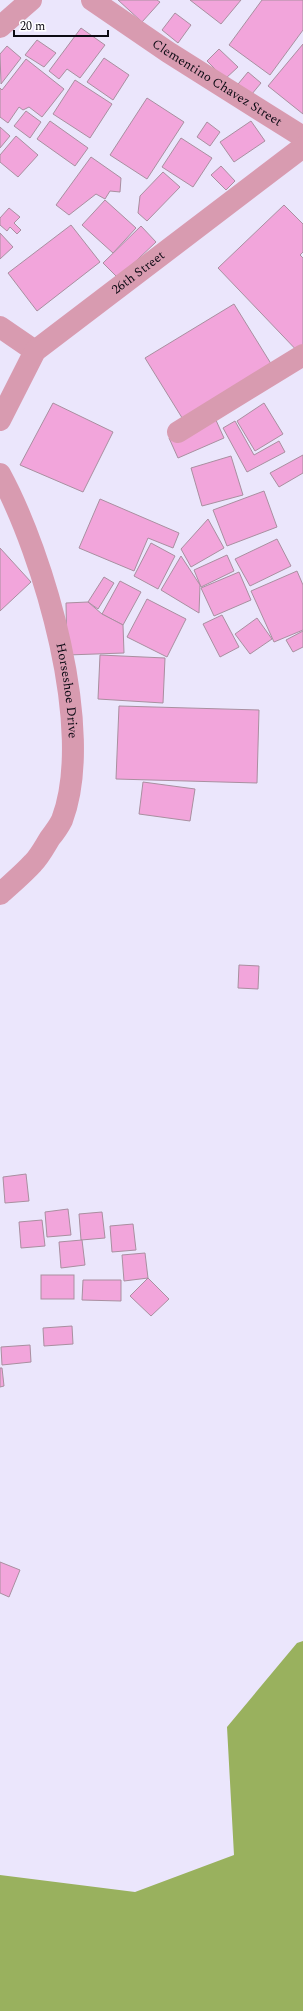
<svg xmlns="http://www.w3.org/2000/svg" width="303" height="2011" font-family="Spectral,serif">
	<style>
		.forest { fill: #99b15e }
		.building { fill: #f2a5db; stroke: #a98fa0 }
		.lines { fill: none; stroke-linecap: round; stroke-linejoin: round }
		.street { stroke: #d89bb0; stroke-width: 22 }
		.labels { text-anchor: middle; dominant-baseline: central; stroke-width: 3.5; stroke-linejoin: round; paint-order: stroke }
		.street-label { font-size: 13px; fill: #0c0a13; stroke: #fff }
	</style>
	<rect width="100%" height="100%" fill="#ebe6fc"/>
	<polygon class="forest" points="303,1641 303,2011 0,2011 0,1875 135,1892 234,1855 227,1727 297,1643"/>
	<g class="building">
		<polygon points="118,0 157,0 160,2 142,22"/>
		<polygon points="190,0 241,0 221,24"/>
		<polygon points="262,0 303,0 303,30 270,75 229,45"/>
		<polygon points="175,13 191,25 178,43 162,30"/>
		<polygon points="81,28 105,45 80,78 67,69 59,79 49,71"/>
		<polygon points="37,40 56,53 44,67 25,55"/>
		<polygon points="303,44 303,114 268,86"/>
		<polygon points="7,46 21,58 1,84 0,54"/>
		<polygon points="219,49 238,67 225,79 207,61"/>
		<polygon points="104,58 129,75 113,100 87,82"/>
		<polygon points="26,59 64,89 42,117 29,107 23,110 19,107 8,123 0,117 0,88 2,90"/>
		<polygon points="248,72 261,83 247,100 234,89"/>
		<polygon points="75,80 112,104 90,138 53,114"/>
		<polygon points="147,98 184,122 147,179 110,155"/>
		<polygon points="26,111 41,122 30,138 14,126"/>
		<polygon points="50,121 88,148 75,166 37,139"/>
		<polygon points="251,121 265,141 234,162 220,142"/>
		<polygon points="207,122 220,132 210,146 197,137"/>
		<polygon points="0,127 10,136 0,148"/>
		<polygon points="16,136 38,155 18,177 0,162 0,155"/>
		<polygon points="181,138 212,158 193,187 162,167"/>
		<polygon points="91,157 121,178 120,192 110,191 105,199 96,194 69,215 56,205"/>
		<polygon points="221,166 235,181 226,190 211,175"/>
		<polygon points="163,172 180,187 147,221 138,213 140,196"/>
		<polygon points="105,200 136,228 113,253 82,225"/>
		<polygon points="284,205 303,224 303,252 300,255 303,258 303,357 218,268"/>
		<polygon points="9,208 20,217 14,223 21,230 17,234 10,227 7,231 0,225 0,218"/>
		<polygon points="71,225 100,262 37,311 8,273"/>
		<polygon points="141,226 156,242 118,278 103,263"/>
		<polygon points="0,233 13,247 0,259"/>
		<polygon points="234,304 278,375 189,429 145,358"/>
		<polygon points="53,403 113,432 83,492 20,465"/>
		<polygon points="264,403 283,434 255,451 237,421"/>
		<polygon points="215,418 224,438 178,458 169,438"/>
		<polygon points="235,421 254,455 279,441 285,452 247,472 223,428"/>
		<polygon points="303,455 303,473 279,487 270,473"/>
		<polygon points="231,456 243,495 202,506 191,468"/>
		<polygon points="264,491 277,527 227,546 213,510"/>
		<polygon points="100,499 179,533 173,548 148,538 134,571 79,548"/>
		<polygon points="208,519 224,548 191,567 181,549"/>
		<polygon points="277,539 291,566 250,586 235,559"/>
		<polygon points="151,543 175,556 158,589 134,576"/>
		<polygon points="0,548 31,582 0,611"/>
		<polygon points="227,555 234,571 201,587 194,570"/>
		<polygon points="181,556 200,585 199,613 161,590"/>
		<polygon points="297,571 303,585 303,630 274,642 251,591"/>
		<polygon points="239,572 251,600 214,616 201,588"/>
		<polygon points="104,577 114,583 98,609 88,602"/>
		<polygon points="120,581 141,592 123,625 102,614"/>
		<polygon points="147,599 186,619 167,657 127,637"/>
		<polygon points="88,602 102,614 123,625 124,653 67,655 66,603"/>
		<polygon points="222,615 239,647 220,657 203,624"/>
		<polygon points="257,618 272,639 250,654 235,634"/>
		<polygon points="303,631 303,647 293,652 286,640"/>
		<polygon points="100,655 165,658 163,703 98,699"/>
		<polygon points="119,706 259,710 257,783 116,779"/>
		<polygon points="143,782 195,789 190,821 139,814"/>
		<polygon points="239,965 259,966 258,989 238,988"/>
		<polygon points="26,1174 29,1201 5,1203 3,1177"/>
		<polygon points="68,1209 71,1235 47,1237 45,1212"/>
		<polygon points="102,1212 105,1238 81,1240 79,1214"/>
		<polygon points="42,1220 45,1246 21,1248 19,1222"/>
		<polygon points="133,1224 136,1250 112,1252 110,1226"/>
		<polygon points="82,1240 85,1265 61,1268 59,1242"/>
		<polygon points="145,1253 148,1278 124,1281 122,1255"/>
		<rect x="41" y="1275" width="33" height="24"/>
		<polygon points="148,1278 169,1299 151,1316 130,1296"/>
		<polygon points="83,1280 121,1280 121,1301 82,1300"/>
		<polygon points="72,1326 73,1344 44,1346 43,1328"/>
		<polygon points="30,1345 31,1362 2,1365 1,1347"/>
		<polygon points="0,1368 2,1368 4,1386 0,1387"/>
		<polygon points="0,1562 20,1570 9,1597 0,1593"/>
	</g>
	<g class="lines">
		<g class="street">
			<path id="s1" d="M92 0 168 52 303 137"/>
			<polyline points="0,27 31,0"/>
			<polyline points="0,327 35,351"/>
			<path id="s2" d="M0 420 35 351 303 147"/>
			<polyline points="178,432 303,355"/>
			<path id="s3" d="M0 474C44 555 96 731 62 820 59 826 54 833 50 838 45 846 40 856 33 863 23 874 11 884 0 894"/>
		</g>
	</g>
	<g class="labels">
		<g class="street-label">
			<text stroke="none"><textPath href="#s1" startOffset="150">Clementino Chavez Street</textPath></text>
			<text stroke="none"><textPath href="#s2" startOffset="207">26th Street</textPath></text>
			<text stroke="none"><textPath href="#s3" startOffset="228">Horseshoe Drive</textPath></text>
		</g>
	</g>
	<path d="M14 30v6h94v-6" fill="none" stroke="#0c0a13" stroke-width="2"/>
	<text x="20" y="30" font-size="12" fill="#0c0a13" stroke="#ffffff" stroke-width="3" paint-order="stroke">20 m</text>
</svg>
